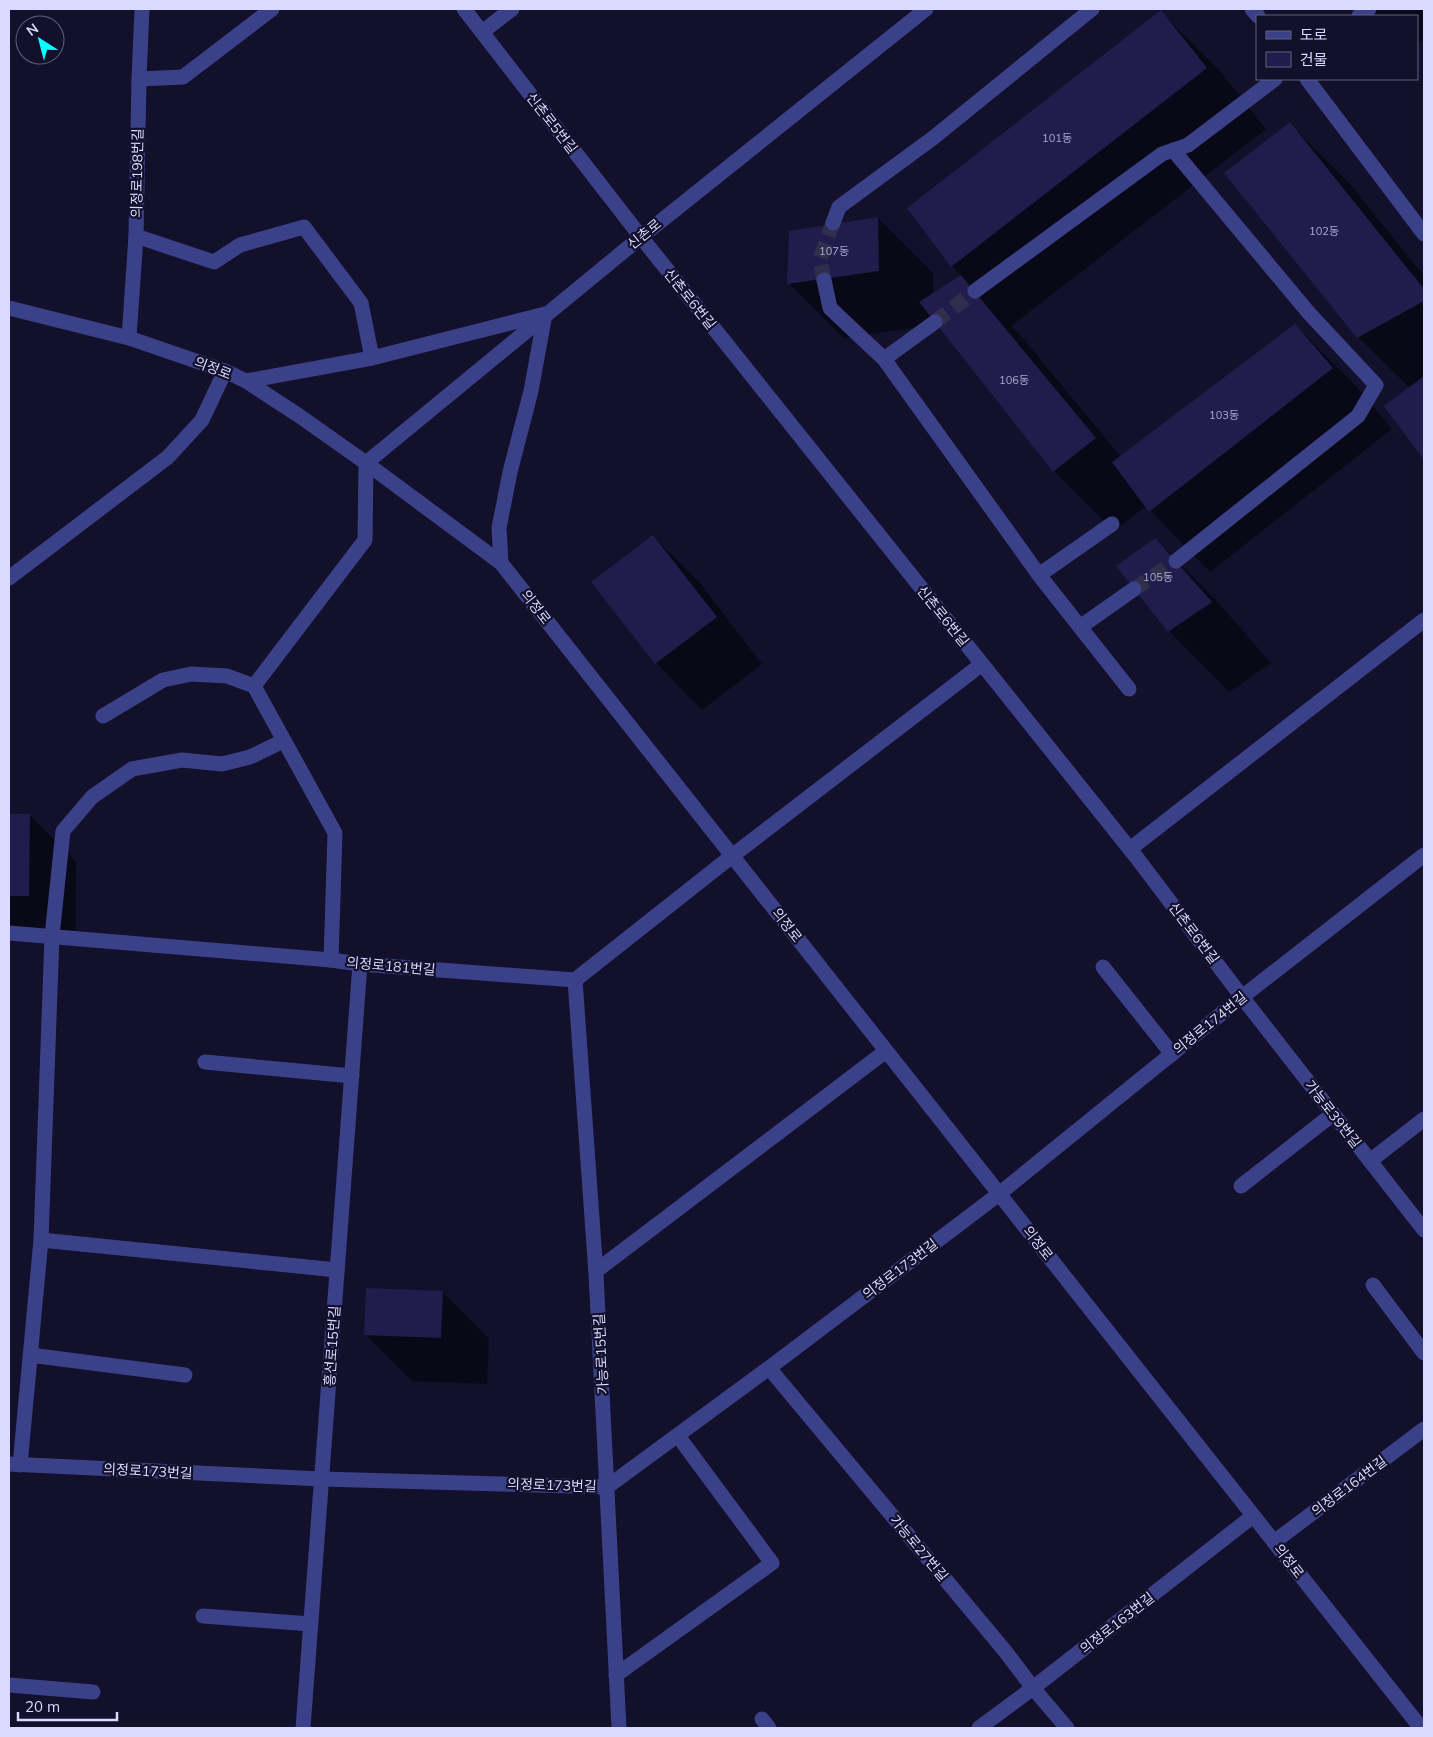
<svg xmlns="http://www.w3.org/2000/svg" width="1433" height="1737" font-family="Mulish,'Noto Sans KR',sans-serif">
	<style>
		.shadow { fill: #0007 }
		.building { fill: #211c4b }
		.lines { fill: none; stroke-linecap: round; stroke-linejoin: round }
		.minor-tunnel { stroke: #302e4a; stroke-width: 15; stroke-dasharray: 15 8; stroke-linecap: butt }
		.minor { stroke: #3b4189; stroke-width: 15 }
		.labels { text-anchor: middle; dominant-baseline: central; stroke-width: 4.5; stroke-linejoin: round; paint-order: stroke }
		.number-label { font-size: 11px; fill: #acaad2 }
		.street-label { font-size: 14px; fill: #dad9ff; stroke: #12102a }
	</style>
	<rect width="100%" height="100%" fill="#12102a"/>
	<g class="shadow">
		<polygon points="1367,9 1424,9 1424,38 1417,44 1417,16 1374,16"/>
		<polygon points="1161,12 1221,72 1266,129 1011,326 1021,336 1121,457 1295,325 1355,385 1392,429 1210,572 1146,506 1114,531 1054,471 933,318 933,325 843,338 788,283 878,218 933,273 933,295 962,276 952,266"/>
		<polygon points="1290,124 1350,184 1424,276 1424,458 1385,406 1410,388 1358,337"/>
		<polygon points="653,536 700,583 762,664 702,710 656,663 593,582"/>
		<polygon points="1155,539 1215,599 1271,663 1229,692 1169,631 1118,566"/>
		<polygon points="9,815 30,815 76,862 75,942 9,941"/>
		<polygon points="443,1292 489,1339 487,1384 412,1381 365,1334"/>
	</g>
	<g class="building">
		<polygon points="1161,10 1207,68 951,267 907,208"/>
		<polygon points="1290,122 1424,289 1424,301 1357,338 1224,173"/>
		<polygon points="878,217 879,271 787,284 789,231"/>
		<polygon points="961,275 1096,438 1053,472 919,302"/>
		<polygon points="1295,324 1333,368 1149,512 1112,462"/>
		<polygon points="1424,376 1424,460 1384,406"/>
		<polygon points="653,535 717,617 655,664 591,582"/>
		<polygon points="1155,538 1212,602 1168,632 1116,566"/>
		<polygon points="9,814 30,814 29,896 9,896"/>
		<polygon points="366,1288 443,1291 441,1338 364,1335"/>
	</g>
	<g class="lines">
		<g class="minor-tunnel">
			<polyline points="824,280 820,259 833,223"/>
			<polyline points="935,322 975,291"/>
			<polyline points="1134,589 1176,561"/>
		</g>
		<g class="minor">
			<polyline points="464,9 641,237 1137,858 1242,997 1424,1230"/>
			<polyline points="1252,9 1258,16"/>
			<polyline points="1359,16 1369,9"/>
			<polyline points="482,32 512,9"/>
			<polyline points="139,79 183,77 272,9"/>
			<polyline points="1307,79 1424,234"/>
			<polyline points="1173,150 1308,312 1376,385 1358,416 1176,561"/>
			<polyline points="833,223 839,207 933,138 1092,9"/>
			<polyline points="136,236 214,262 240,245 304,227 361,303 372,358"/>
			<polyline points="824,280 830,308 884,359 1039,575 1129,689"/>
			<polyline points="975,291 1162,154 1188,145 1275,79"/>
			<polyline points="9,308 129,338 225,371 246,381 301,417 366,463 501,563 1421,1728"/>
			<polyline points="129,338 136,236 139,79 142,9"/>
			<polyline points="884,359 935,322"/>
			<polyline points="246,381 372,358 545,314 531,391 510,472 499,528 501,563"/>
			<polyline points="366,463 641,237 926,9"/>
			<polyline points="1039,575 1112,524"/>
			<polyline points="9,578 168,457 202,420 225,371"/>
			<polyline points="1080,627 1134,589"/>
			<polyline points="103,716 163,680 191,674 227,676 254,686"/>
			<polyline points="1130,849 1424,620"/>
			<polyline points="9,933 331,960 360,964 575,980 732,856 982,664"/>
			<polyline points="331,960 335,833 254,686 365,540 366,463"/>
			<polyline points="1103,967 1172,1054"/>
			<polyline points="575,980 596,1274 619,1728"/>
			<polyline points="205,1062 352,1076"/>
			<polyline points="1370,1161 1424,1119"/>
			<polyline points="1241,1186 1333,1114"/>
			<polyline points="41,1240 337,1270"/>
			<polyline points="596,1271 886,1051"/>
			<polyline points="1373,1285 1424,1353"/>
			<polyline points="30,1355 185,1375"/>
			<polyline points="769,1368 1005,1651 1033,1688 1067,1728"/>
			<polyline points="9,1464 322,1479 607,1487 769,1368 999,1194 1242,997 1424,855"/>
			<polyline points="20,1465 41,1240 52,936 63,831 92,797 132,769 182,760 222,764 250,757 283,741"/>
			<polyline points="1274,1542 1424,1429"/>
			<polyline points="203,1616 311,1624"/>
			<polyline points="616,1675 772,1563 678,1436"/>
			<polyline points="9,1685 93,1692"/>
			<polyline points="762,1719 769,1728"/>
			<polyline points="303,1728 360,964"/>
			<polyline points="979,1728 1033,1688 1253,1516"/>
		</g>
	</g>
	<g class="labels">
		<g class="number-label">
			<text x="1057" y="138">101동</text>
			<text x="1324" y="231">102동</text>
			<text x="834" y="251">107동</text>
			<text x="1014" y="380">106동</text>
			<text x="1224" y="415">103동</text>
			<text x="1158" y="577">105동</text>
		</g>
		<g class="street-label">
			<text transform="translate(552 123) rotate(52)">신촌로5번길</text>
			<text transform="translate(137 173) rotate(-89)">의정로198번길</text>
			<text transform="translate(644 234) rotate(-39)">신촌로</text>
			<text transform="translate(690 299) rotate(51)">신촌로6번길</text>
			<text transform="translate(213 368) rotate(21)">의정로</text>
			<text transform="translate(536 607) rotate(52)">의정로</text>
			<text transform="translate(943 616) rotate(51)">신촌로6번길</text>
			<text transform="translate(787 925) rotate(52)">의정로</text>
			<text transform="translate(1194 933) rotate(53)">신촌로6번길</text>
			<text transform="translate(391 966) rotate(5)">의정로181번길</text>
			<text transform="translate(1210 1023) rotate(-39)">의정로174번길</text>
			<text transform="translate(1333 1114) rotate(52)">가능로39번길</text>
			<text transform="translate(1038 1243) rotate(52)">의정로</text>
			<text transform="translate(900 1269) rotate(-37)">의정로173번길</text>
			<text transform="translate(332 1346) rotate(-86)">흥선로15번길</text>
			<text transform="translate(601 1354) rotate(-93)">가능로15번길</text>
			<text transform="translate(148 1471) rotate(3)">의정로173번길</text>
			<text transform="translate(552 1485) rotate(2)">의정로173번길</text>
			<text transform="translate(1349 1486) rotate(-37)">의정로164번길</text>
			<text transform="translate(919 1548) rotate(50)">가능로27번길</text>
			<text transform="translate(1289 1561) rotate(52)">의정로</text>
			<text transform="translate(1117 1623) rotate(-38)">의정로163번길</text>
		</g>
	</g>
	<rect width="1433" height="1737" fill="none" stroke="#dad9ff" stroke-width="20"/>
	<rect x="1256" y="15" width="162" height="65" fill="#12102a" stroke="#62607f"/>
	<rect x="1266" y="31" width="25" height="8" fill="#3b4189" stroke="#62607f"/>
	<text x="1300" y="40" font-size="15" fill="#dad9ff">도로</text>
	<rect x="1266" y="52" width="25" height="15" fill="#211c4b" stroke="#62607f"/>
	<text x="1300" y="65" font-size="15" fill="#dad9ff">건물</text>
	<g transform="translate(40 40) rotate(324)"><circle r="24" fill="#12102a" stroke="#62607f"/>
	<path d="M0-4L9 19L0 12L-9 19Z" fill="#05fffc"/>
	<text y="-8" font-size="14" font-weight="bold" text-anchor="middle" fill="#dad9ff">N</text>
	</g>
	<path d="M18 1712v8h99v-8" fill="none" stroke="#dad9ff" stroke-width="2.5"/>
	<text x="25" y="1712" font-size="15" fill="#dad9ff" stroke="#12102a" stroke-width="4" paint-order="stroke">20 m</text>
</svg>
